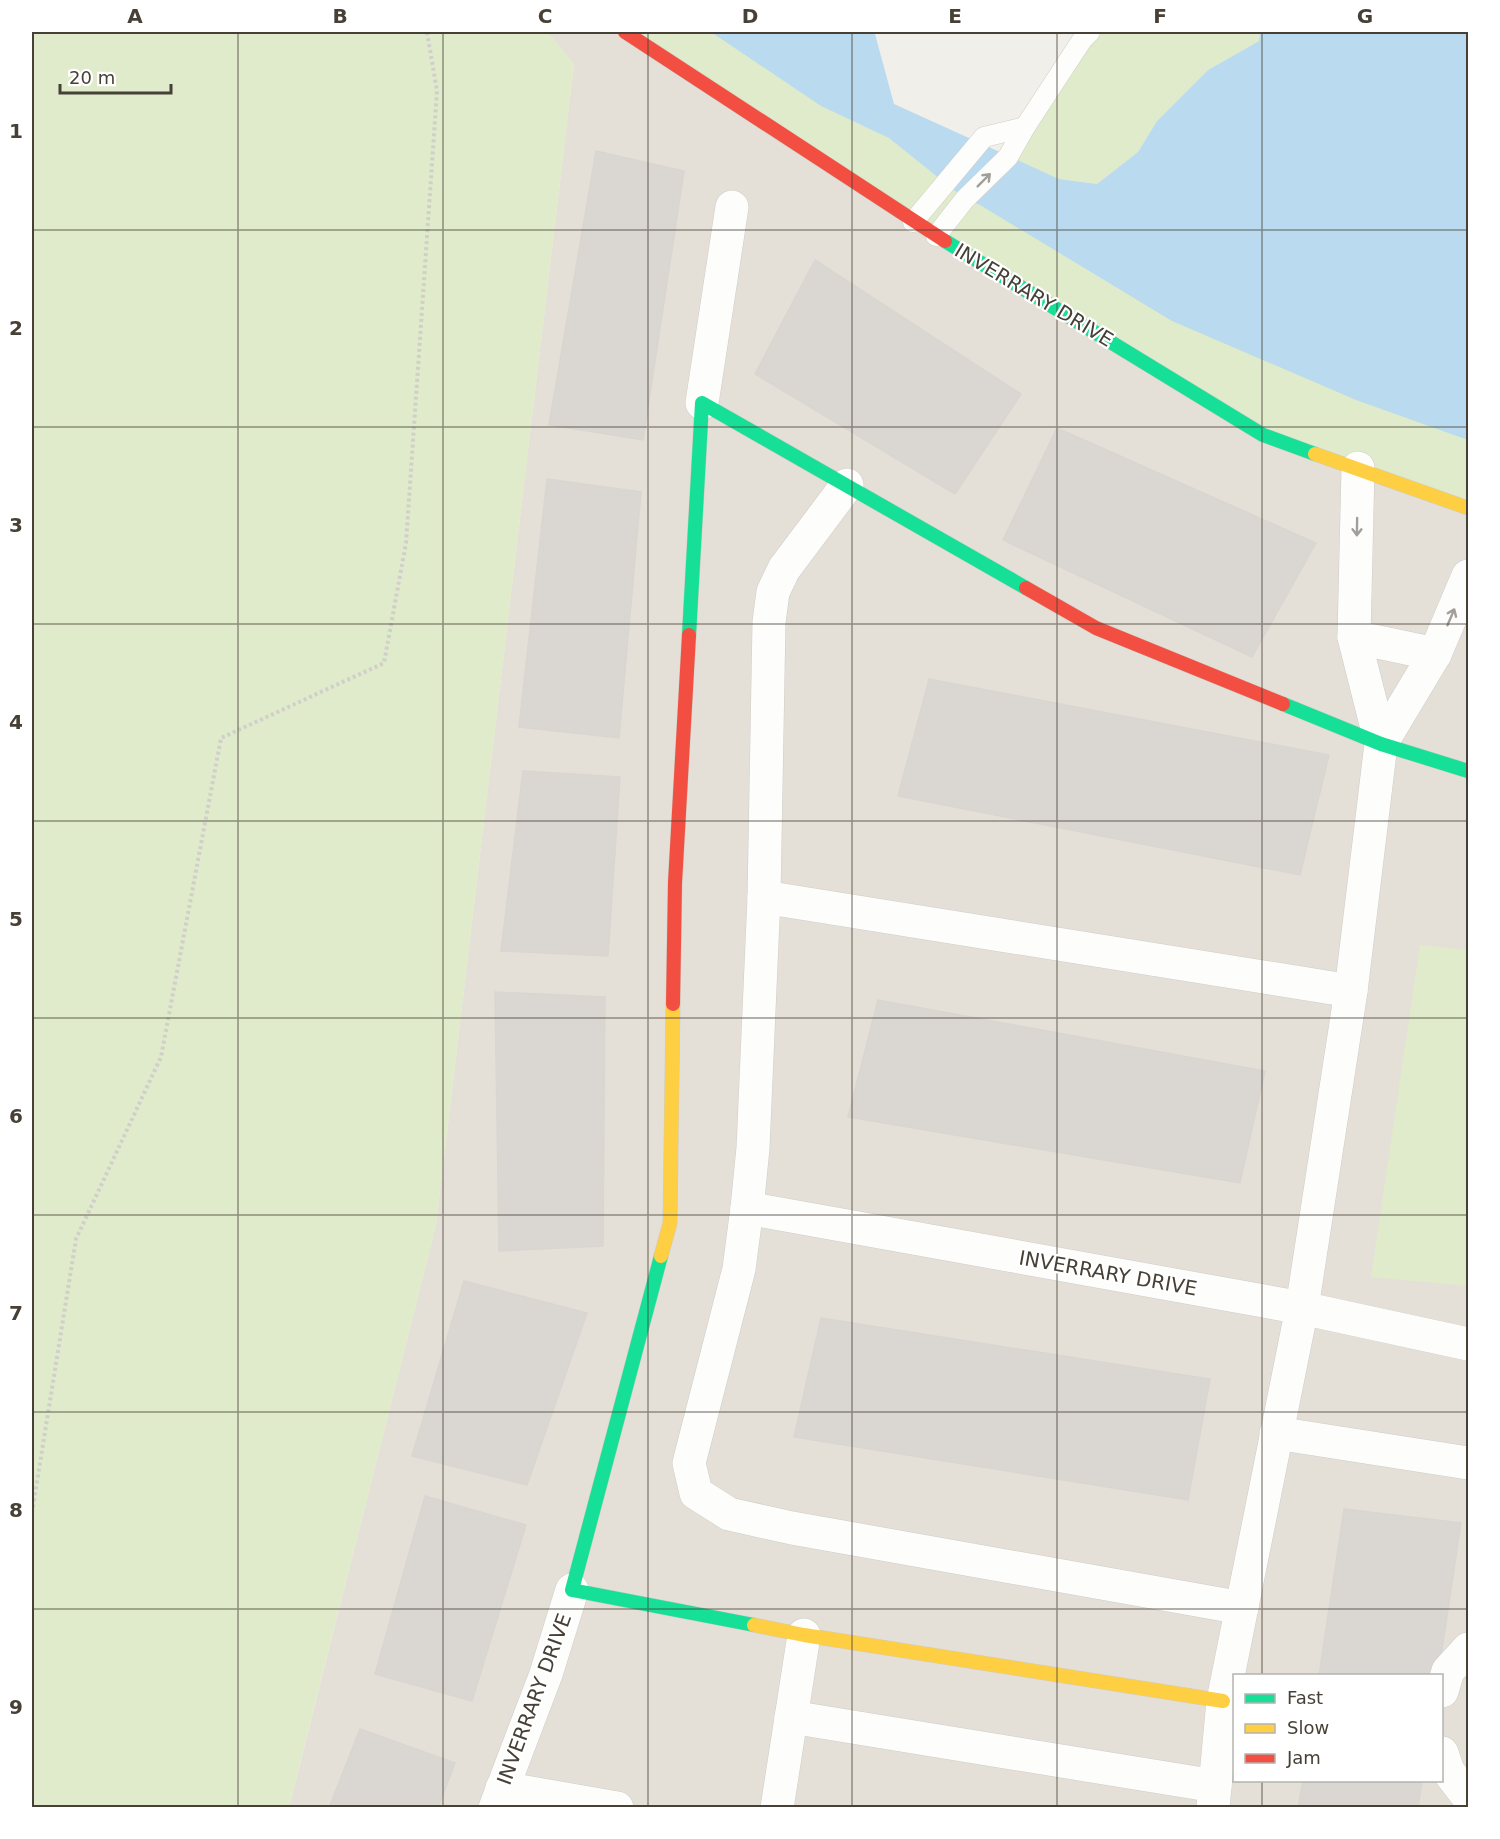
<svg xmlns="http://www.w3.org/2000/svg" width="1500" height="1839" font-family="'DejaVu Sans',sans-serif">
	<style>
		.residential { fill: #e5e0d7; fill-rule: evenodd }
		.green { fill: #dfebca }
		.water { fill: #badbef }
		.building { fill: #dad7d2; stroke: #d9d6d0; stroke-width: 1.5 }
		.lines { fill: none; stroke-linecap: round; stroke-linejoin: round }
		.lane-casing { stroke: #cfccc8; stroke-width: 21 }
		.street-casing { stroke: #cfccc8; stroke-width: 34 }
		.fast-casing { stroke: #d0ccc1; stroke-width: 15 }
		.slow-casing { stroke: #d0ccc1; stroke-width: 15 }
		.jam-casing { stroke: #d0ccc1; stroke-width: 15 }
		.path { stroke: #d1cfca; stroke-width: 4; stroke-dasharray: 3 3; stroke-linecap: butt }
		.lane { stroke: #fdfdfc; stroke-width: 20 }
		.street { stroke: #fdfdfc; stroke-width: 33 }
		.fast { stroke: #16e098; stroke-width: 14 }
		.slow { stroke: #ffcf43; stroke-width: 14 }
		.jam { stroke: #f24e42; stroke-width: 14 }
		.oneway { stroke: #a29e99 }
		.grid { fill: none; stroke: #474036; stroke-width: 1.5; stroke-opacity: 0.55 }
		.labels { text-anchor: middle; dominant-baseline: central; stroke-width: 4.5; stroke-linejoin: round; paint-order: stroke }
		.street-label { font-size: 20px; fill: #474036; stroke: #fff }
		.neatline { fill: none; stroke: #474036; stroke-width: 2 }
		.grid-label { font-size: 20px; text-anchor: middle; font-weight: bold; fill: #474036 }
	</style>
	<rect width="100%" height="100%" fill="#f1efea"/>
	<path class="residential" d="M547 32H625L1468 508V1807L289 1808 436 1225 574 64ZM1234 1676H1442V1780H1234Z"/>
	<g class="green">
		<polygon points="32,32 547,32 574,64 436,1225 289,1807 32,1807"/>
		<polygon points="625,32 744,32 1468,408 1468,508 1263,435"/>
		<polygon points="1090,32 1260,32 1259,41 1208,70 1157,121 1138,152 1097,184 1059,179 1008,157"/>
		<polygon points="1420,945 1468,950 1468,1286 1371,1277"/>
	</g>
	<polygon class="water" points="711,32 871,32 875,34 894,104 1059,179 1097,184 1138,152 1157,121 1208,70 1259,41 1260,32 1468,32 1468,440 1356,400 1172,321 980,205 965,199 889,138 821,106"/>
	<g class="building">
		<polygon points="596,151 684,171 643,440 549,425"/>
		<polygon points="815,260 1021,394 955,494 755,374"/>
		<polygon points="1057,428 1316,543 1252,657 1003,540"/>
		<polygon points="547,479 641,492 619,738 519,727"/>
		<polygon points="929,679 1329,755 1300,875 898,796"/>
		<polygon points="523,771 620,777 608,956 501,951"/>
		<polygon points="495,992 605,997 603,1246 499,1251"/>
		<polygon points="878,1000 1265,1071 1240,1183 848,1117"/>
		<polygon points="464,1281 587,1313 527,1485 412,1456"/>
		<polygon points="821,1318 1210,1379 1188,1500 794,1437"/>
		<polygon points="425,1496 526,1525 472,1701 375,1674"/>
		<polygon points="1344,1509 1461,1523 1438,1676 1319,1676"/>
		<polygon points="360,1729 455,1763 438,1808 329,1808"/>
		<polygon points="1303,1780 1422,1780 1418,1808 1298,1808"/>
	</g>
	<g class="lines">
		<defs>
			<g id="lane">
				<polyline points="913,222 984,137 1025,127"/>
				<polyline points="936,236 965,199 1008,157 1025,127 1082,40 1090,32"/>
			</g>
			<g id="street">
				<polyline points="702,403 732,207"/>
				<polyline points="847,485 784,569 773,592 769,622 764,897 753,1148 747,1208 739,1269 689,1463 696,1493 729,1514 792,1528 1242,1608"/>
				<polyline points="1354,637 1435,654"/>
				<polyline points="1381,744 1435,654 1468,576"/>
				<polyline points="764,897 1351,991"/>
				<polyline points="747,1208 1302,1308 1468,1344"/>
				<polyline points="1276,1433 1468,1463"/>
				<polyline points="1442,1691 1448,1671 1468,1649"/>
				<polyline points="791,1717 1215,1786"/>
				<polyline points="1442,1753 1448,1771 1468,1797"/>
				<polyline points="502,1788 617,1808"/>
				<polyline points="495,1808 546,1674 572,1590"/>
				<polyline points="777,1808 804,1635"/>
				<polyline points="1213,1808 1223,1701 1302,1308 1351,991 1381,744 1354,637 1358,468"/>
			</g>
			<g id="fast">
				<polyline points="945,241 1263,435 1315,454"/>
				<polyline points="689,635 702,403 1026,588"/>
				<polyline points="1283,704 1381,744 1468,771"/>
				<polyline points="661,1256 572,1590 754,1625"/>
			</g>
			<g id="slow">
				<polyline points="1315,454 1468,508"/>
				<polyline points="661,1256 670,1223 673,1004"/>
				<polyline points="754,1625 804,1635 1223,1701"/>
			</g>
			<g id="jam">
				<polyline points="625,32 945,241"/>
				<polyline points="1026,588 1096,628 1283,704"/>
				<polyline points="673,1004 675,883 689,635"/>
			</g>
		</defs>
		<use href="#lane" class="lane-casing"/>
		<use href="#street" class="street-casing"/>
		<use href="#fast" class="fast-casing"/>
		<use href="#slow" class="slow-casing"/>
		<use href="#jam" class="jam-casing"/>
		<polyline class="path" points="32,1513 76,1239 161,1057 221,738 384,663 406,543 437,91 427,32"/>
		<use href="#lane" class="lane"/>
		<use href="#street" class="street"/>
		<use href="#fast" class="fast"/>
		<use href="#slow" class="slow"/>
		<use href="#jam" class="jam"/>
	</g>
	<defs><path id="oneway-shaft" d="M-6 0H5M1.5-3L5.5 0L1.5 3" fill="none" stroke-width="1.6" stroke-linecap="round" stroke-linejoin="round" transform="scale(1.5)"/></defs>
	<g class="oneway">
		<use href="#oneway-shaft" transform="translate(984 180) rotate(-45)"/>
		<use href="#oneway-shaft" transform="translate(1357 527) rotate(91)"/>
		<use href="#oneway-shaft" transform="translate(1451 617) rotate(-67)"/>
	</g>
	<path class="grid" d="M238 32V1808M443 32V1808M648 32V1808M852 32V1808M1057 32V1808M1262 32V1676M32 230H1468M32 427H1468M32 624H1468M32 821H1468M32 1018H1468M32 1215H1468M32 1412H1468M32 1609H1468M1262 1780V1808"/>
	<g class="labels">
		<g class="street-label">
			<text transform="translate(1034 295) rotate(31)">INVERRARY DRIVE</text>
			<text transform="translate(1108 1273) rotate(10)">INVERRARY DRIVE</text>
			<text transform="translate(534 1699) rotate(-70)">INVERRARY DRIVE</text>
		</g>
	</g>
	<rect width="1500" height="1839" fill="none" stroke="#ffffff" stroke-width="66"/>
	<rect x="1233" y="1674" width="210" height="108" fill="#ffffff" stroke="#b5b3af" stroke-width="1.5"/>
	<rect x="1245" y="1694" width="30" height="9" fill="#16e098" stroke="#b5b3af" stroke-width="1.5"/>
	<text x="1287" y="1704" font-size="18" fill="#474036">Fast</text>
	<rect x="1245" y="1724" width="30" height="9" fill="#ffcf43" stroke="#b5b3af" stroke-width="1.5"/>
	<text x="1287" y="1734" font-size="18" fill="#474036">Slow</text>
	<rect x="1245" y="1754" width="30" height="9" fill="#f24e42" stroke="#b5b3af" stroke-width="1.5"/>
	<text x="1287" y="1764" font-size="18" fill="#474036">Jam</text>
	<path d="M60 84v9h111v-9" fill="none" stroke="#474036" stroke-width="3"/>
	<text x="69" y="84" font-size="18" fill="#474036" stroke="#ffffff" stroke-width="4.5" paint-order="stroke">20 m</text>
	<rect x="33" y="33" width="1434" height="1773" class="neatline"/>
	<g class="grid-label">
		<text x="135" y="23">A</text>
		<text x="340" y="23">B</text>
		<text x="545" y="23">C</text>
		<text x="750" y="23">D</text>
		<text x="955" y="23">E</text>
		<text x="1160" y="23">F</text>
		<text x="1365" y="23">G</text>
		<text x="16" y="138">1</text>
		<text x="16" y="335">2</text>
		<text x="16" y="532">3</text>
		<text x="16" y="729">4</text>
		<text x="16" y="926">5</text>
		<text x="16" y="1123">6</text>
		<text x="16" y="1320">7</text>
		<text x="16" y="1517">8</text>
		<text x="16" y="1714">9</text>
	</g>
</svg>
